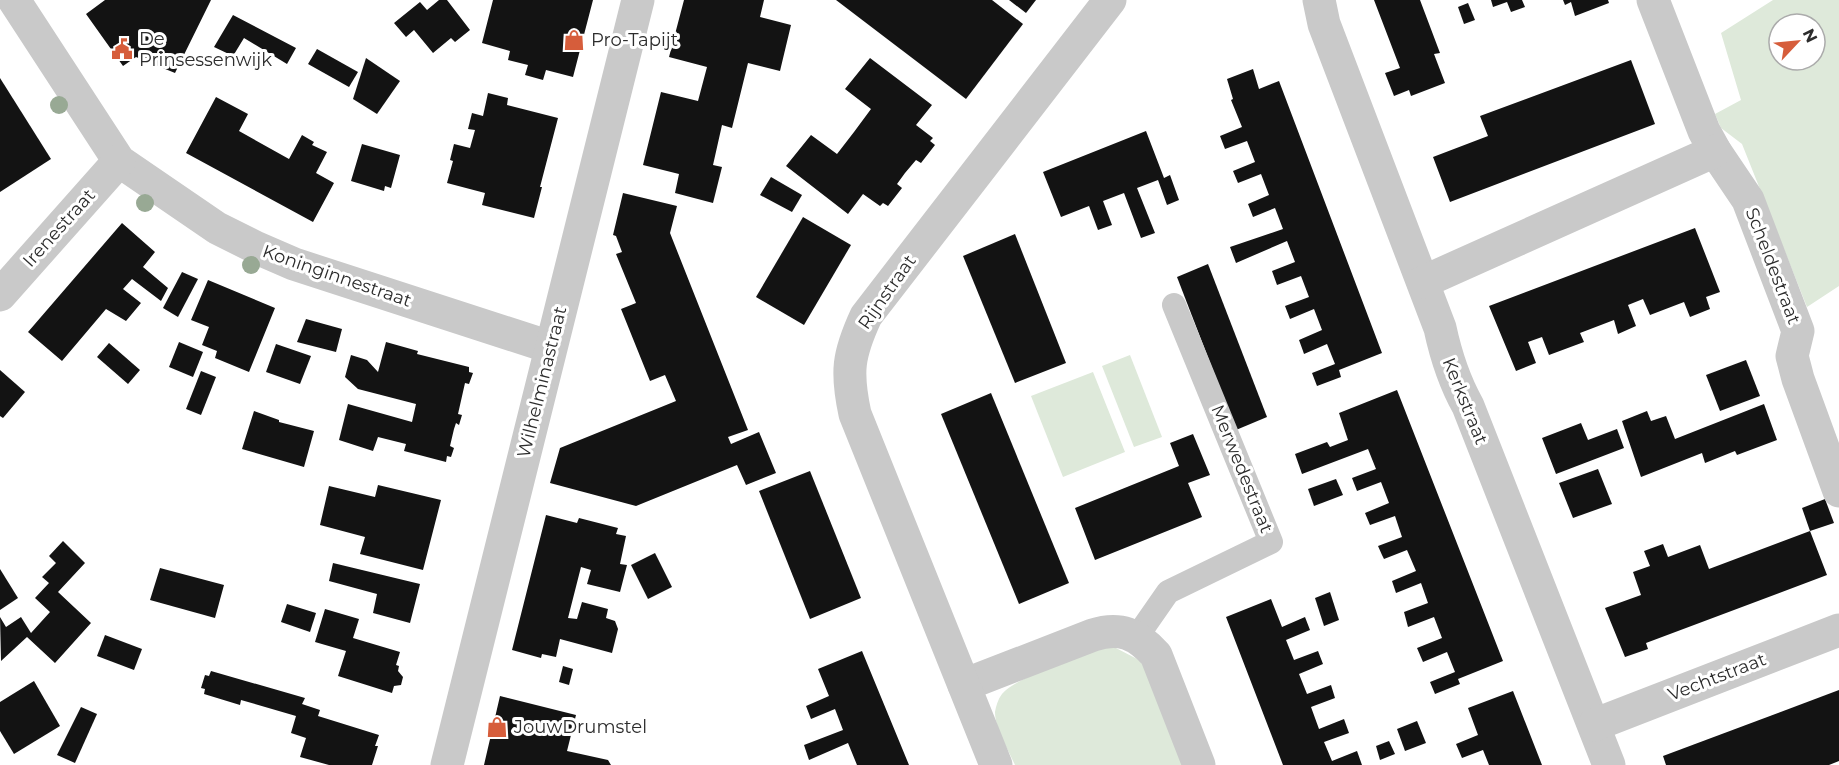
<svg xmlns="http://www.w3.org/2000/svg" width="1839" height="765" font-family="Montserrat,sans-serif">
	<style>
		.green { fill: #dee9da; fill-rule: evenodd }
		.building { fill: #131313 }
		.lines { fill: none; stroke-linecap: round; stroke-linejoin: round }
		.service { stroke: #c9c9c9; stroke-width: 24 }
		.minor { stroke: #c9c9c9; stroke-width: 33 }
		.tree { fill: #98a994 }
		.labels { text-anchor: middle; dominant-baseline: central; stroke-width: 6; stroke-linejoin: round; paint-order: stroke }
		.poi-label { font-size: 18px; fill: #2c2c2c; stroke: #fff; text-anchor: start }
		.street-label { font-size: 18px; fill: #2c2c2c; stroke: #fff }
	</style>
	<rect width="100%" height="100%" fill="#fff"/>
	<g class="green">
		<path d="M1773 0H1839V286L1807 307 1742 144 1721 128 1715 114 1741 100 1721 33ZM1779 24H1815V60H1779Z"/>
		<polygon points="1130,355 1162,437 1134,447 1102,366"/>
		<polygon points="1093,372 1125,452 1063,477 1031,396"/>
		<path d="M1114 647 1139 660 1147 670 1185 765H1015C1008 749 995 729 995 712 996 706 998 699 1002 694 1014 678 1078 658 1099 649Z"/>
	</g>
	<g class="building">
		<polygon points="105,0 211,0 175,73 136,57 123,66 86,14"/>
		<polygon points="439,0 447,0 470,30 455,42 451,38 433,53 414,30 406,37 394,23 420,2 427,10"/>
		<polygon points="493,0 593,0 573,77 546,70 543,80 525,75 528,65 508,60 510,51 482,43"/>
		<polygon points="684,0 764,0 760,17 791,25 780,71 748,63 732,128 722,125 713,165 722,167 713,203 675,193 679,174 643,165 661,92 698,101 707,67 669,57"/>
		<polygon points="836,0 992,0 1023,24 966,99"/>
		<polygon points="1009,0 1036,0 1026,13"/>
		<polygon points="1374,0 1420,0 1440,53 1434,54 1445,83 1411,96 1409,90 1394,96 1385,73 1400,68"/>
		<polygon points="1491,0 1522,0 1525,7 1511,12 1507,2 1493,7"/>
		<polygon points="1563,0 1608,0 1609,3 1575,16 1571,2 1565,5"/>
		<polygon points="1468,3 1475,20 1464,24 1458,7"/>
		<polygon points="233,15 296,48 287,64 244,38 233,56 214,47"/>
		<polygon points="317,49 358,72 349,87 308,64"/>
		<polygon points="366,58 400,81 377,114 353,99"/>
		<polygon points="870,58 932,105 916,125 933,138 930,141 935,145 921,163 916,160 905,173 897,184 902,188 888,206 883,203 880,206 863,194 848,214 786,166 811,135 837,154 854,132 871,109 845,89"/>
		<polygon points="1631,60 1655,124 1450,202 1433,157 1488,136 1480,116"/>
		<polygon points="1253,69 1259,89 1279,81 1382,353 1339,370 1341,377 1317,386 1312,373 1335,364 1327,344 1304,354 1303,351 1299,340 1322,330 1314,309 1290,319 1285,306 1309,297 1301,276 1277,285 1272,271 1295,262 1287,241 1236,263 1230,247 1283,229 1275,208 1253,217 1248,204 1269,195 1261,174 1238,183 1233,171 1255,162 1247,141 1225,149 1220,136 1242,127 1231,100 1233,99 1227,79"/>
		<polygon points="0,78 51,159 0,192"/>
		<polygon points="488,93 508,98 507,105 558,118 540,187 542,187 534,218 482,205 485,193 447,183 453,161 450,160 454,144 470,148 475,130 468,129 472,113 483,116"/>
		<polygon points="216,97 248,114 239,131 289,159 302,135 314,142 312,145 327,152 316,173 334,183 313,222 186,153"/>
		<polygon points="1146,131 1164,178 1170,175 1179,200 1167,205 1158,180 1137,188 1155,233 1141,238 1124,193 1103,201 1112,225 1098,230 1089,206 1061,217 1043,172"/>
		<polygon points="362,144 400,155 391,188 385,186 384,191 351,181"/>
		<polygon points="771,177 802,195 792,212 760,195"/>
		<polygon points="623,193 677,206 670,233 748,430 728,437 731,444 759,432 776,473 746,485 737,465 636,506 550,483 560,448 676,401 665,375 650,381 621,309 636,303 616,254 622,252 616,236 613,235"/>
		<polygon points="803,217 851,245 804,325 756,297"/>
		<polygon points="122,223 155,252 143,267 168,288 161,301 132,279 123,289 141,303 126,321 106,309 62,361 28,332"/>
		<polygon points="1695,228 1720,292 1706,297 1710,309 1690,317 1684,302 1650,315 1643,299 1628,305 1636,326 1618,334 1614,320 1580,333 1584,342 1549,355 1542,337 1528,342 1536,363 1516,371 1489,306"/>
		<polygon points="1015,234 1066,363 1015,383 963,256"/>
		<polygon points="1208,264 1267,417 1236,430 1177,277"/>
		<polygon points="182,272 198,279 178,317 163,308"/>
		<polygon points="208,280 275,308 249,372 215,358 217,351 202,345 209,327 191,320"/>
		<polygon points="306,319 342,329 336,352 297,342"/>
		<polygon points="179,342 203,352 193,377 169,367"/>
		<polygon points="386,342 418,351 417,354 469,367 469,372 473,373 469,384 465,383 458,414 462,415 459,425 456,423 454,429 450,446 454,448 451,457 447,456 446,462 404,451 406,444 378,437 373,451 339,440 348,404 412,422 416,404 358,389 345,377 351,355 367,360 378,372"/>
		<polygon points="109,343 140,370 128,384 97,357"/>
		<polygon points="276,344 311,356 300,384 266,372"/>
		<polygon points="1746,360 1760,396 1720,411 1706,375"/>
		<polygon points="0,370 25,392 3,418 0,416"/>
		<polygon points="201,371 216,377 201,415 186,409"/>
		<polygon points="1397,390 1503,661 1458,679 1460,684 1435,694 1430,682 1455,672 1447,652 1423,662 1417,648 1442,638 1434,617 1408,627 1404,612 1428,603 1421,583 1396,593 1392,581 1416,571 1407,550 1384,559 1382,555 1378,546 1402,537 1395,516 1370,525 1365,513 1389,503 1381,482 1357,491 1352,478 1376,469 1368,449 1302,474 1295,454 1327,442 1330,447 1348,440 1339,413"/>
		<polygon points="991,393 1069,583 1019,604 941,414"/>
		<polygon points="1764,404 1777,440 1737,455 1735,451 1705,463 1702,453 1641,477 1622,421 1647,411 1651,421 1666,416 1675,439"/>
		<polygon points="254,411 279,420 279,422 314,431 304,467 242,449"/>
		<polygon points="1581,423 1588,440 1617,429 1624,448 1556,474 1542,438"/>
		<polygon points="1193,434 1210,475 1188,483 1202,517 1095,560 1075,508 1179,466 1170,443"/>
		<polygon points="1598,469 1612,504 1573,518 1559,483"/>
		<polygon points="810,471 861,598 810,619 759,491"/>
		<polygon points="1336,479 1343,495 1314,506 1308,489"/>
		<polygon points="378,485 441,500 423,570 360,554 365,537 320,525 329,486 375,497"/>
		<polygon points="1825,499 1834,523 1810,531 1802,508"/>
		<polygon points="546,515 577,523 579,518 618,528 616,534 626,536 620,564 627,565 620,592 587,584 591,570 581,567 568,618 577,619 582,602 608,609 606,618 615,621 618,629 612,653 560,639 556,657 542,654 541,658 512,650"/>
		<polygon points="1810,531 1827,575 1646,643 1648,649 1625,657 1605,608 1641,595 1633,572 1650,566 1644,551 1663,544 1668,557 1700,545 1709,569"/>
		<polygon points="63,541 85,563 58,592 91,623 55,663 27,637 1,661 0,617 6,627 21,617 31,633 50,612 35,598 49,583 42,577 56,563 49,556"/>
		<polygon points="655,553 672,587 648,599 631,565"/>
		<polygon points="333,563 420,584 410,623 373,613 377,594 329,581"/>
		<polygon points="160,568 224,585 215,618 150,600"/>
		<polygon points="0,569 18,598 0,610"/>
		<polygon points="1330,592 1339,620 1324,626 1315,598"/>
		<polygon points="1271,599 1282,627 1305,617 1310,630 1286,640 1294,660 1318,651 1323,664 1299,674 1307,694 1331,685 1335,698 1311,707 1319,729 1344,719 1349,733 1324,742 1332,761 1357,751 1362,765 1283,765 1226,617"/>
		<polygon points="287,604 316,613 310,632 281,622"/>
		<polygon points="325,609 359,619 353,638 400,652 396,665 399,666 398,671 403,677 401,685 394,686 392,693 338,676 346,651 315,642"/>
		<polygon points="105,635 142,649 134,670 97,656"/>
		<polygon points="862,651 876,685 909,765 857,765 848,743 809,760 804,745 843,730 835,709 811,719 806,706 829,696 818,669"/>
		<polygon points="563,666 573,669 569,685 559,682"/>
		<polygon points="211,671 305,698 302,704 320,710 318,716 379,735 375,746 378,746 372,765 329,765 300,757 306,738 291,733 296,716 241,700 240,705 204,694 205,689 201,688 205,675 209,676"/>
		<polygon points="34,681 60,726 14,754 0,731 0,702"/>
		<polygon points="1839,690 1839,761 1829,765 1666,765 1663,756"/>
		<polygon points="1513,691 1542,765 1489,765 1483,750 1462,758 1456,744 1478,735 1468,708"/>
		<polygon points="500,696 576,715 567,751 608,760 611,765 484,765"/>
		<polygon points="81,707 97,714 75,763 57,755"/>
		<polygon points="1417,721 1426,743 1405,751 1397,729"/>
		<polygon points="1389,741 1395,754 1380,760 1376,746"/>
	</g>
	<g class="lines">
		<polyline class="service" points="1136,638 1168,592 1271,542 1174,305"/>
		<g class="minor">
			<polyline points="14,0 119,161 217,228 257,248 294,264 550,347"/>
			<path d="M1319 0 1324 24 1440 328C1446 356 1454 381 1468 406L1609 765"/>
			<polyline points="1653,0 1704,131 1715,151 1748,200 1798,331 1792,356 1798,379 1839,491"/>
			<polyline points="1423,282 1715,151"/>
			<polyline points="0,295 119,161"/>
			<path d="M964 685 1093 635C1120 626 1137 634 1156 655L1199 765"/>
			<polyline points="1594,725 1839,630"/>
			<polyline points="447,765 638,0"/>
			<path d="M996 765 855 414C846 372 848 355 866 316L1110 0"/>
		</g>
	</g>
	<g class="tree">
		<circle cx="59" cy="105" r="9"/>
		<circle cx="145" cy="203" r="9"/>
		<circle cx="251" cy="265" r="9"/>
	</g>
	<defs>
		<symbol id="shop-bare" viewBox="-9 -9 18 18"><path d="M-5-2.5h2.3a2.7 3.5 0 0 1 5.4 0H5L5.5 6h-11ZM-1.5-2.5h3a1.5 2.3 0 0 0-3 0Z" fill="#d65d3b" stroke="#fff" stroke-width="2.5" paint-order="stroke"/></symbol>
		<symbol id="civic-bare" viewBox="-9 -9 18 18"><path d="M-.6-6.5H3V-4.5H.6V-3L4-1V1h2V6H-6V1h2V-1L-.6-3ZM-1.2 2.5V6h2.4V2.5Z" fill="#d65d3b" stroke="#fff" stroke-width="2.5" paint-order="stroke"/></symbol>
	</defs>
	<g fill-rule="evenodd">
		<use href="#shop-bare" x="559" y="25" width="30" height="30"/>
		<use href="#civic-bare" x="107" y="34" width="30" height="30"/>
		<use href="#shop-bare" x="482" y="712" width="30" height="30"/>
	</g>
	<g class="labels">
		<g class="poi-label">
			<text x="139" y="39">De<tspan x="139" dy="21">Prinsessenwijk</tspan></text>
			<text x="591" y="40">Pro-Tapijt</text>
			<text x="514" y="727">JouwDrumstel</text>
		</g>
		<g class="street-label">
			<text transform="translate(59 228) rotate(-48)">Irenestraat</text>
			<text transform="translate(1773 266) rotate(69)">Scheldestraat</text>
			<text transform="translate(337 276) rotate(19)">Koninginnestraat</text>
			<text transform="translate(887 292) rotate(-55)">Rijnstraat</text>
			<text transform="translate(542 382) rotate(-76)">Wilhelminastraat</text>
			<text transform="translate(1465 401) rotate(68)">Kerkstraat</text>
			<text transform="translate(1242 469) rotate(68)">Merwedestraat</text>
			<text transform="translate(1717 677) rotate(-21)">Vechtstraat</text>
		</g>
	</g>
	<g transform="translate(1797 42) rotate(64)"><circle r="28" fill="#ffffff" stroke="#ababab" stroke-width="1.5"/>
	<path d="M0-4.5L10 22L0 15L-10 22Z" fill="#d65d3b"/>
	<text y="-9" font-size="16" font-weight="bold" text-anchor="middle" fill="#2c2c2c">N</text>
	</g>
</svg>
